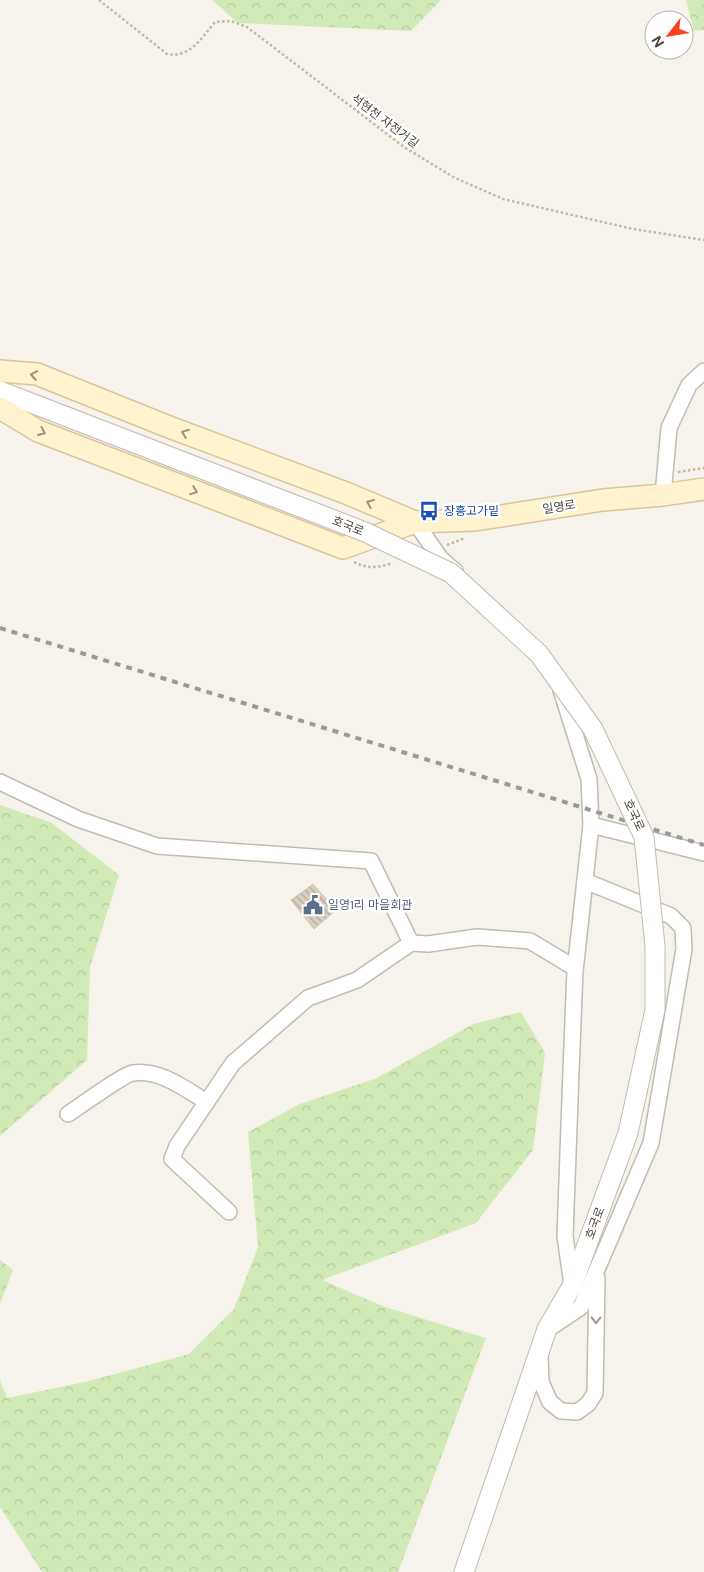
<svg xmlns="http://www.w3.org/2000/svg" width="704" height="1572" font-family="'DM Sans','Noto Sans KR',sans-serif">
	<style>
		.forest { fill: url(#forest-crowns) }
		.building { fill: url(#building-back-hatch); stroke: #d3c7b4 }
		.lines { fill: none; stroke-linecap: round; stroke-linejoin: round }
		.minor-casing { stroke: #c2bbae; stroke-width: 18 }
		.tertiary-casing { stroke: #c2bbae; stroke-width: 21 }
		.secondary-casing { stroke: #d6c79b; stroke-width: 24 }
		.path { stroke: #c4b79f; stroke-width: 2.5; stroke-dasharray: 2.5 2.5; stroke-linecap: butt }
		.minor { stroke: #fff; stroke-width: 15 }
		.tertiary { stroke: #fff; stroke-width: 19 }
		.secondary { stroke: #fff3cd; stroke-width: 21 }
		.rail { stroke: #9a9a9a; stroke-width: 4; stroke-dasharray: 6 6; stroke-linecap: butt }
		.tertiary-bridge-casing { stroke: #c2bbae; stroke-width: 21; stroke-linecap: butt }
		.tertiary-bridge { stroke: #fff; stroke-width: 19 }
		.oneway { stroke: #9c937c }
		.oneway2 { stroke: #9c9892 }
		.labels { text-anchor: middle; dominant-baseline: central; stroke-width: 5; stroke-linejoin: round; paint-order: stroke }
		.street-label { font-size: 12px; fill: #4b4439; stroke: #fff }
		.transit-label { font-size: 12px; fill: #164399; stroke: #fff; text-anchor: start }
		.service-label { font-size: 12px; fill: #4e5e75; stroke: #fff; text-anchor: start }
	</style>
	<defs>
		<pattern id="forest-crowns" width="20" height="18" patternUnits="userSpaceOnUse" patternTransform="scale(1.25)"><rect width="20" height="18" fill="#d2eab5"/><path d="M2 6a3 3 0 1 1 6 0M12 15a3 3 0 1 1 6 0" fill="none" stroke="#b6ca9c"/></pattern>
		<pattern id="building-back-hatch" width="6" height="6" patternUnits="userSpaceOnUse" patternTransform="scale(1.25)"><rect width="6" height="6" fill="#d8cfc1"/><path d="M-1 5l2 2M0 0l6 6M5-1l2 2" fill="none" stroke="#b1aa9e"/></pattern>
	</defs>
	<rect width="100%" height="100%" fill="#f6f3ec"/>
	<g class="forest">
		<polygon points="212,0 441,0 411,31 238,23"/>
		<polygon points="686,0 704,0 704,30 694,31"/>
		<polygon points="0,805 52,823 119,875 90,967 87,1060 0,1136"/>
		<polygon points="521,1012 545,1053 533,1150 476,1223 322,1280 385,1307 486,1338 398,1572 42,1572 0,1507 0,1380 7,1398 89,1381 189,1354 234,1309 258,1247 248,1132 300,1104 377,1078 473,1024"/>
		<polygon points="0,1260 13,1270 0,1304"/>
	</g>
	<polygon class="building" points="313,884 336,910 314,929 291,900"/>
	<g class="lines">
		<defs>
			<g id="minor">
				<polyline points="663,495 669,428 689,385 704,371"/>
				<polyline points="415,522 441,559 455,571"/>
				<polyline points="561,690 589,779 591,825"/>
				<polyline points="0,782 78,819 157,846 371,861 411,943 357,980 308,998 233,1063 177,1146 172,1159 229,1212"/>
				<polyline points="411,943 428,944 477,937 530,941 575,968"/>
				<path d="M68 1114C79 1107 124 1074 133 1073 160 1069 185 1089 207 1102"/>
				<polyline points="572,1285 565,1236 571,1071 575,971 591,825 704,853"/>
				<polyline points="548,1329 581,1307 651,1143 684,949 683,928 671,916 585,881"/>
				<polyline points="540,1357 541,1382 550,1402 561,1411 577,1412 588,1404 595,1393 597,1278"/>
			</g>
			<g id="tertiary">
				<polyline points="0,391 39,406"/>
				<polyline points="464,1572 547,1329 572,1286 628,1133 655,1010 655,946"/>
			</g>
			<g id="secondary">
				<polyline points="0,371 37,374 169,427 346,493 415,522"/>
				<polyline points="0,408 38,431 343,548 415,522 475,520 603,500 663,495 704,489"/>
			</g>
		</defs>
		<use href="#minor" class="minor-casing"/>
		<use href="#tertiary" class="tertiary-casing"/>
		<use href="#secondary" class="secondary-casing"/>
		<g class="path">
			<path d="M99 0 167 54C191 58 201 38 215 22L231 21 247 27 404 147 455 178 503 199 633 229 704 240"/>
			<polyline points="678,472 704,468"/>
			<polyline points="447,545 465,538"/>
			<path d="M354 562C367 569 378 568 392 563"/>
		</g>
		<use href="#minor" class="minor"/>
		<use href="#tertiary" class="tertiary"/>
		<use href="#secondary" class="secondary"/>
		<polyline class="rail" points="0,628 704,845"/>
		<defs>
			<polyline id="tertiary-bridge" points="39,406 365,532 451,573 539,654 593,729 644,837 655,946"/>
		</defs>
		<use href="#tertiary-bridge" class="tertiary-bridge-casing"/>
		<use href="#tertiary-bridge" class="tertiary-bridge"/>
	</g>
	<defs><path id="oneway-chevron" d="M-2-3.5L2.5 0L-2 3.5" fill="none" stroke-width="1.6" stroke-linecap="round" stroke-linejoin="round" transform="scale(1.25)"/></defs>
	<g class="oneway">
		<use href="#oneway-chevron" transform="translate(34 375) rotate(-170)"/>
		<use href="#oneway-chevron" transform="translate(42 432) rotate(23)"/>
		<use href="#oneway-chevron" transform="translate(185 433) rotate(-159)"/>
		<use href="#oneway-chevron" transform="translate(194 491) rotate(21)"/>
		<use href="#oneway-chevron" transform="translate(370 503) rotate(-157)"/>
	</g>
	<use class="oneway2" href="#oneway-chevron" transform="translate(596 1320) rotate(91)"/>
	<defs>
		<symbol id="bus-bare" viewBox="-9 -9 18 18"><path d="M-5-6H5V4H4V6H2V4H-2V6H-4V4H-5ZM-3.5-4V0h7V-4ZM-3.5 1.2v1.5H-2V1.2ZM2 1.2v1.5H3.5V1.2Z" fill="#1a4fb4" stroke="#fff" stroke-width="2.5" paint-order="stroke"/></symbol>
		<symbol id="civic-bare" viewBox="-9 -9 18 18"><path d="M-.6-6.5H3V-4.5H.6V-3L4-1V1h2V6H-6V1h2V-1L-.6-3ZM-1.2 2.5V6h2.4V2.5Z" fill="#5c6f8a" stroke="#fff" stroke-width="2.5" paint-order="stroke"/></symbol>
	</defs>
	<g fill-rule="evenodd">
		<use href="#bus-bare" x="415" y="497" width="28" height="28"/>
		<use href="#civic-bare" x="299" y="891" width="28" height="28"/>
	</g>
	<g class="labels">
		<g class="street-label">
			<text transform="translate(385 121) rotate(37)">석현천 자전거길</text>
			<text transform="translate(559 507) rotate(-9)">일영로</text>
			<text transform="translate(348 526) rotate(22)">호국로</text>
			<text transform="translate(634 815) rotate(65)">호국로</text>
			<text transform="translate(595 1223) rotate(-70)">호국로</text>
		</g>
		<g class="transit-label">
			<text x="444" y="511">장흥고가밑</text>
		</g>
		<g class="service-label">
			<text x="328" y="905">일영1리 마을회관</text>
		</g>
	</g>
	<g transform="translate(669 35) rotate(239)"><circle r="24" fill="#ffffff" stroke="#b7b4b0"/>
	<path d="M0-4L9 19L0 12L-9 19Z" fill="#fc3f1d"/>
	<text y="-8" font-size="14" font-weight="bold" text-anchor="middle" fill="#4b4439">N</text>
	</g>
</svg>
